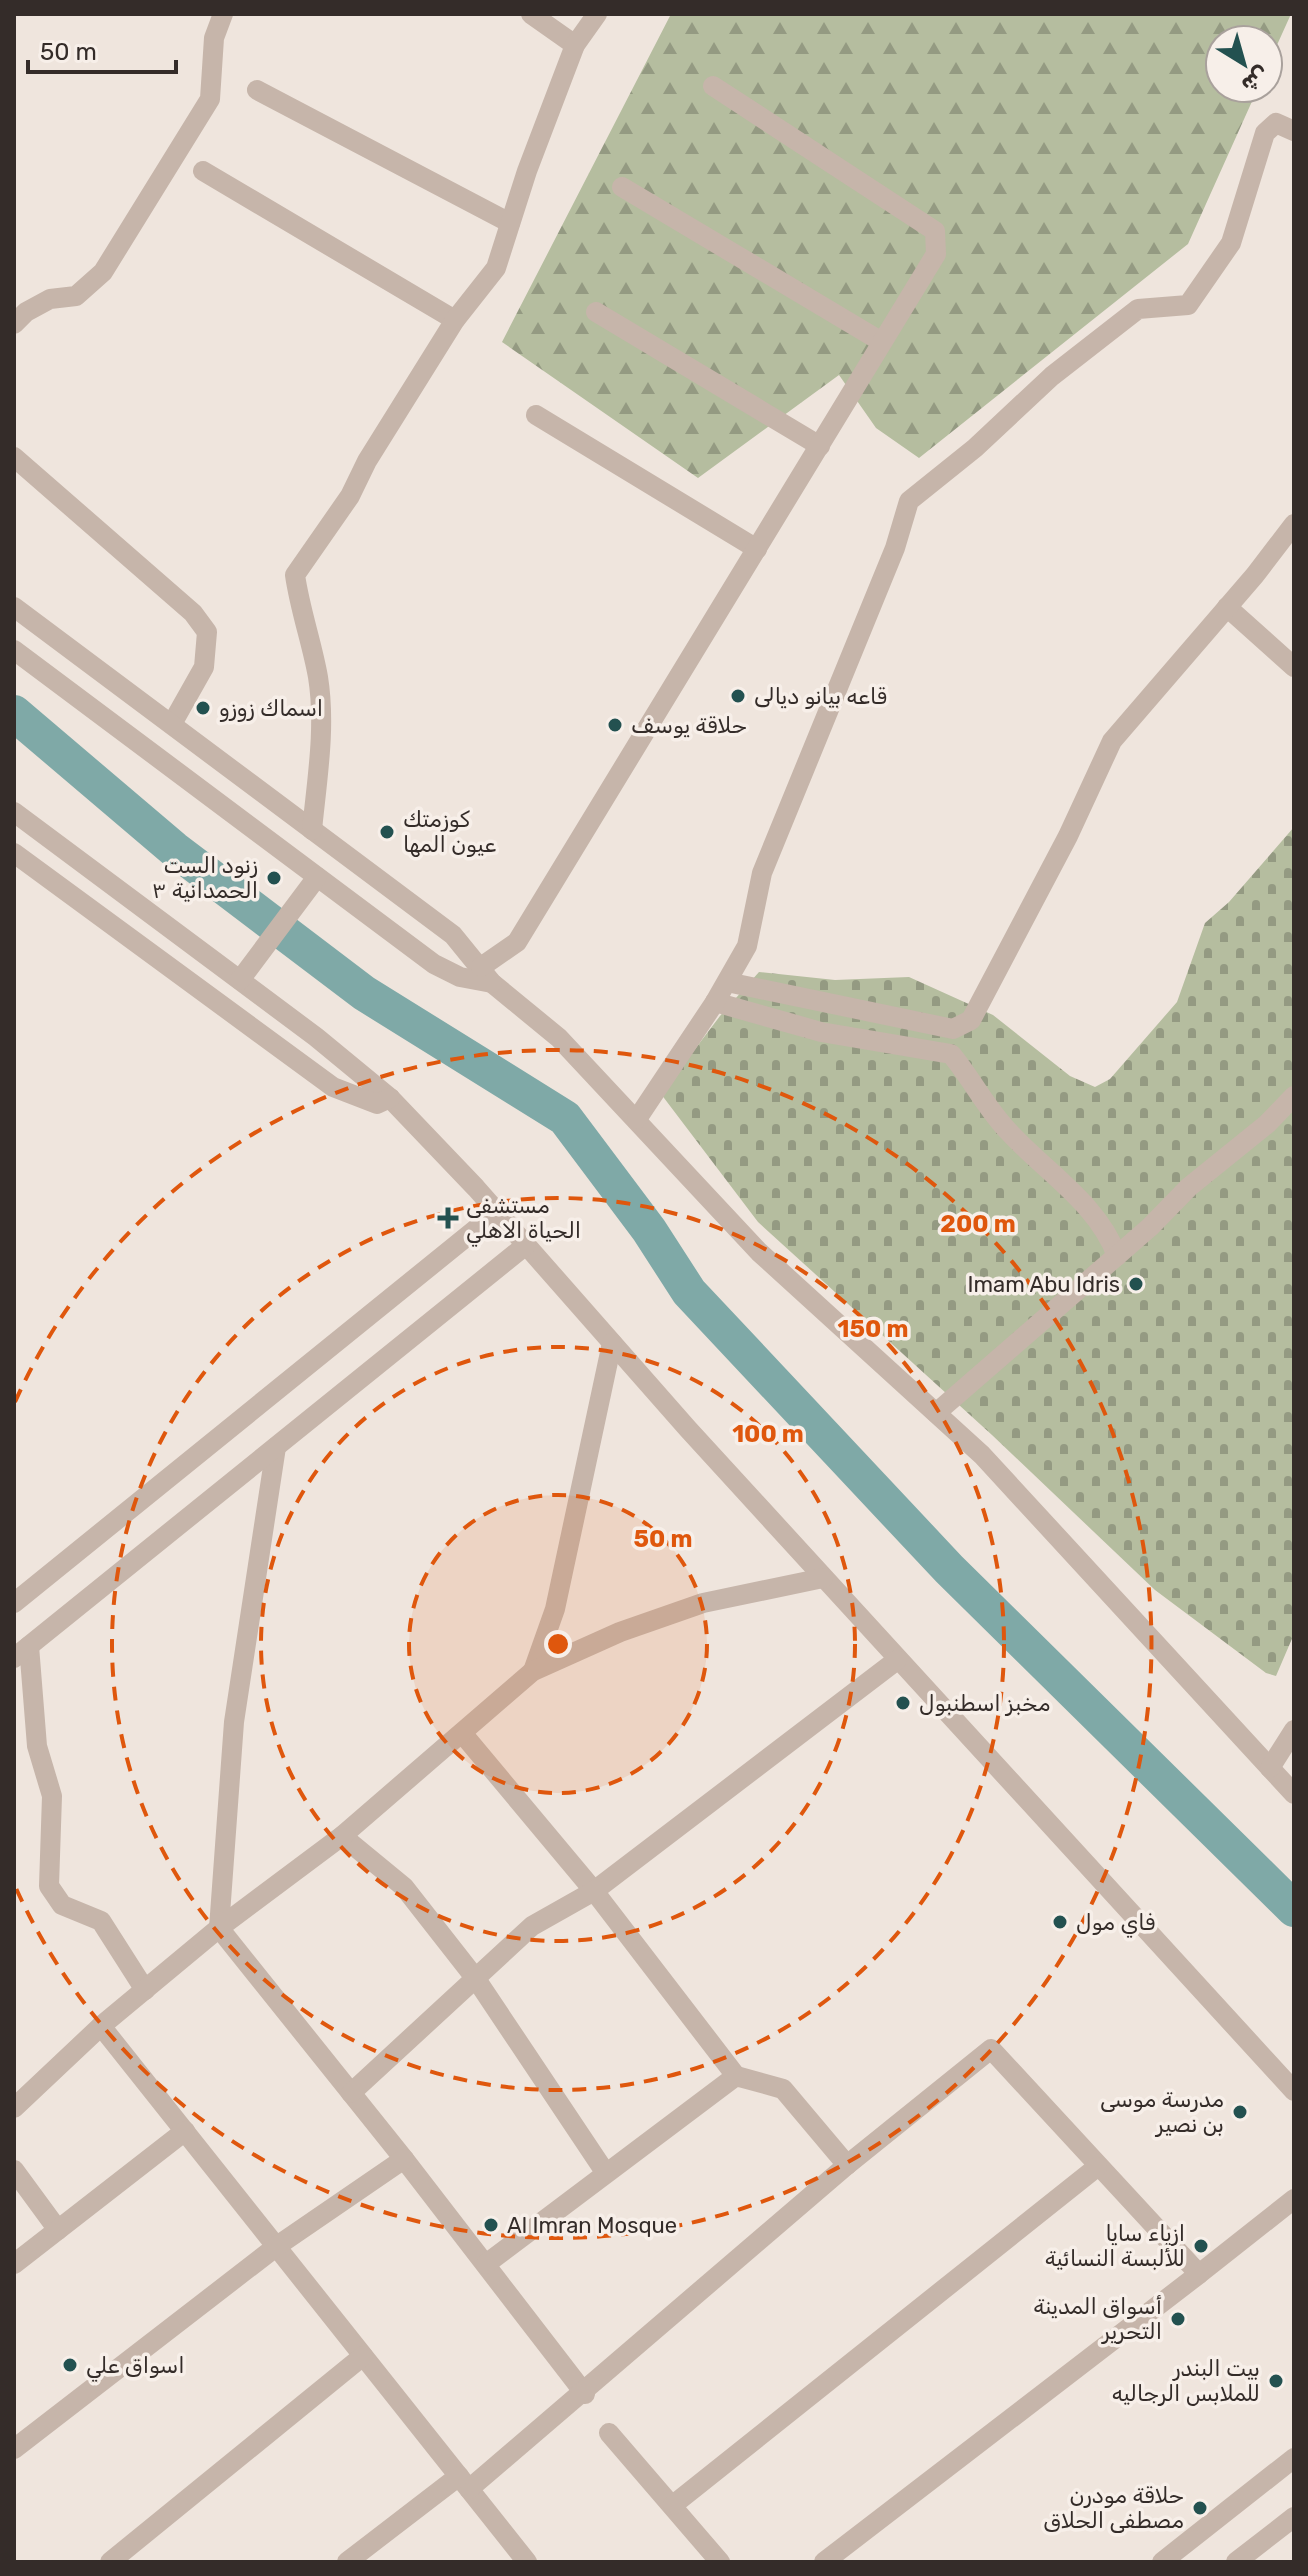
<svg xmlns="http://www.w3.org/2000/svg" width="1308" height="2576" font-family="Rubik,'Noto Naskh Arabic',sans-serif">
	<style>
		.forest { fill: url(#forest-firs) }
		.cemetery { fill: url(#cemetery-stones) }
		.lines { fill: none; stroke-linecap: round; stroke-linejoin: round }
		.river { stroke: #7fa9a7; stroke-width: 36 }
		.minor { stroke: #c6b5aa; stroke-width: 20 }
		.ring { fill: none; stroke: #df570d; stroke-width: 4; stroke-dasharray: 14 10 }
		.poi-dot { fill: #235150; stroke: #f7efe9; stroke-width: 3 }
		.labels { text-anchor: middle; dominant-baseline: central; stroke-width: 7; stroke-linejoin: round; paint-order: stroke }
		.poi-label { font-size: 22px; fill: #342c29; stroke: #f7efe9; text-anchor: start }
		.centre { fill: #df570d; stroke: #f7efe9; stroke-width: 4 }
		.ring-label { font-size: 24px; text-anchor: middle; font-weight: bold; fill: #df570d; stroke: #f7efe9; stroke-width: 7; stroke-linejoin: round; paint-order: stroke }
	</style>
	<defs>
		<pattern id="forest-firs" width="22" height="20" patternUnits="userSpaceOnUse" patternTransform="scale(2)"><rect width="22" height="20" fill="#b5bd9f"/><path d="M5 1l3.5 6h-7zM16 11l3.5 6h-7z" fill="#949a82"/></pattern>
		<pattern id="cemetery-stones" width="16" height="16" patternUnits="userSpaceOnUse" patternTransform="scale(2)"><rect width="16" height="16" fill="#b5bd9f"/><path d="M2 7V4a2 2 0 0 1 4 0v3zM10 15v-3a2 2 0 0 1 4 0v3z" fill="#949a82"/></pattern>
	</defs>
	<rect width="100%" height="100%" fill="#efe5dd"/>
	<polygon class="forest" points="671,14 1291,14 1268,65 1268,40 1220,40 1220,88 1258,88 1188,244 919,458 876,428 839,375 698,478 502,342"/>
	<polygon class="cemetery" points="1294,827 1294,1634 1276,1676 1266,1673 1155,1590 992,1435 758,1222 661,1094 720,1016 759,972 835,980 909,977 993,1015 1070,1076 1095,1087 1110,1079 1177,1002 1205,923 1229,902"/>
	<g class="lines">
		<polyline class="river" points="14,713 174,849 364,993 565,1118 649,1230 689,1292 949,1569 1294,1909"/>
		<g class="minor">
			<polyline points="531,14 575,45"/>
			<polyline points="257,90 510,223"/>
			<polyline points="203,171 455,320"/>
			<polyline points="622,187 882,342"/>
			<polyline points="596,312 820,446"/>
			<polyline points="14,324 26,312 50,299 76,296 103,272 210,99 214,38 223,14"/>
			<polyline points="536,415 757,549"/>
			<polyline points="14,457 193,613 207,632 204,667 173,722"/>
			<polyline points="14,607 453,935 492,983 559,1038 759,1252 982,1455 1294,1794"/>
			<polyline points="1227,607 1294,667"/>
			<polyline points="14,650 434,964 460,977 492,983"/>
			<polyline points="14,812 316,1037 390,1098 476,1188 688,1429 1294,2091"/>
			<path d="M312 830C317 779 326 727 318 677 312 643 300 610 295 575L350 496 367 461 455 320 496 268 527 171 575 45 597 14"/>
			<polyline points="14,853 333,1087 377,1104 390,1098"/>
			<polyline points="481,967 517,942 936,254 935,231 713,86"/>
			<polyline points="240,980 317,877"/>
			<polyline points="727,982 953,1029 971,1020 1068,836 1112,741 1255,575 1294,524"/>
			<path d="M715 1002 821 1032 951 1054C972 1079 987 1110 1010 1133 1047 1173 1098 1204 1117 1256"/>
			<polyline points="637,1119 715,1002 747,946 762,873 895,548 909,501 975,448 1052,376 1138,309 1188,305 1231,243 1265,133 1276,123 1294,131"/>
			<polyline points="936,1413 1150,1227 1189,1187 1267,1124 1294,1096"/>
			<polyline points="276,1447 234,1722 219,1928 404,2159 585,2394"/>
			<polyline points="14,1603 497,1212"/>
			<polyline points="29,1646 37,1746 52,1796 49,1886 62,1905 101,1921 145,1990"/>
			<polyline points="14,1658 526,1245"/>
			<polyline points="533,1671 555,1609 612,1343"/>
			<polyline points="462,1733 594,1891 736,2076"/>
			<polyline points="1270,1768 1294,1730"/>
			<polyline points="342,1836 404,1887 476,1979 605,2172"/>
			<polyline points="101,2026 527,2562"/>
			<polyline points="351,2093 532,1926 594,1891 897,1660"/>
			<polyline points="14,2108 101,2026 219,1928 342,1836 533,1671 620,1632 703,1603 823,1578"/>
			<polyline points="14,2170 58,2230"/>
			<polyline points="14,2264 185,2131"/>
			<polyline points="486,2264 736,2076 783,2089 847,2165"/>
			<polyline points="1199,2274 1294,2199"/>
			<polyline points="609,2433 720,2562"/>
			<polyline points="14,2449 277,2246 404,2159"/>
			<polyline points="469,2489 847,2165 991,2049 1199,2274 824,2562"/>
			<polyline points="673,2505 1097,2167"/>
			<polyline points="110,2562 363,2356"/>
			<polyline points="347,2562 459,2476"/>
			<polyline points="1162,2562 1294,2458"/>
			<polyline points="1236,2562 1294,2517"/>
		</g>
	</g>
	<circle cx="558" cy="1644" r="149" fill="#df570d" fill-opacity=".12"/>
	<g class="ring">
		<circle cx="558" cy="1644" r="149"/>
		<circle cx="558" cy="1644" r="297"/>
		<circle cx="558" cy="1644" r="446"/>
		<path d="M15 1402A594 594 0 1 1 15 1886"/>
	</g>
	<g class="poi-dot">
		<circle cx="738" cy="696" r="8"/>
		<circle cx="203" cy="708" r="8"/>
		<circle cx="615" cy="725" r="8"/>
		<circle cx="387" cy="832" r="8"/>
		<circle cx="274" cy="878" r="8"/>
		<path d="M444 1206h8v8h8v8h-8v8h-8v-8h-8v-8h8z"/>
		<circle cx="1136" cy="1284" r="8"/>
		<circle cx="903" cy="1703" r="8"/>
		<circle cx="1060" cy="1922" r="8"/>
		<circle cx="1240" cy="2112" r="8"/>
		<circle cx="491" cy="2225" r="8"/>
		<circle cx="1201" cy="2246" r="8"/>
		<circle cx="1178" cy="2319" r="8"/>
		<circle cx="70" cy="2365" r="8"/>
		<circle cx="1276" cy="2381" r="8"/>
		<circle cx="1200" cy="2508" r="8"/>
	</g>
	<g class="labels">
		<g class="poi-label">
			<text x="754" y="696">قاعه بيانو ديالى</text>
			<text x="219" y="708">اسماك زوزو</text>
			<text x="631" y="725">حلاقة يوسف</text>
			<text x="403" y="819">كوزمتك<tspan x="403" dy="25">عيون المها</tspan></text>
			<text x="258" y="865" text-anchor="end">زنود الست<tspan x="258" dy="25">الحمدانية ٣</tspan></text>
			<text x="466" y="1205">مستشفى<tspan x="466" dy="25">الحياة الاهلي</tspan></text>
			<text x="1120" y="1284" text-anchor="end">Imam Abu Idris</text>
			<text x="919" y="1703">مخبز اسطنبول</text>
			<text x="1076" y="1922">فاي مول</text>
			<text x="1224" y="2099" text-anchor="end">مدرسة موسى<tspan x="1224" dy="25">بن نصير</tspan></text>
			<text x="507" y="2225">Al Imran Mosque</text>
			<text x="1185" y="2233" text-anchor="end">ازياء سايا<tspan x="1185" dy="25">للألبسة النسائية</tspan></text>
			<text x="1162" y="2306" text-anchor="end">أسواق المدينة<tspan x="1162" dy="25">التحرير</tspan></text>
			<text x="86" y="2365">اسواق علي</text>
			<text x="1260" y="2368" text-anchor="end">بيت البندر<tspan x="1260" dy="25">للملابس الرجاليه</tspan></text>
			<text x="1184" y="2495" text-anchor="end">حلاقة مودرن<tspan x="1184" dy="25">مصطفى الحلاق</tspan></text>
		</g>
	</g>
	<circle cx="558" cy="1644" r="12" class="centre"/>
	<g class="ring-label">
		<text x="978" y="1232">200 m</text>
		<text x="873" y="1337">150 m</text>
		<text x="768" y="1442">100 m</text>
		<text x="663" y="1547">50 m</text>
	</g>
	<rect width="1308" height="2576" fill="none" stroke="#342c29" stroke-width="32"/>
	<g transform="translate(1244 64) rotate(143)"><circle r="38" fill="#f7efe9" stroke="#a9a19c" stroke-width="2"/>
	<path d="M0-6L14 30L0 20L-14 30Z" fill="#235150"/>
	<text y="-12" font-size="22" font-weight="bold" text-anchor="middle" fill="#342c29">ش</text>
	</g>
	<path d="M28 60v12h148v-12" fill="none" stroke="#342c29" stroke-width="4"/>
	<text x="40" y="60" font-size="24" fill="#342c29" stroke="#f7efe9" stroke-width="6" paint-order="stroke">50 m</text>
</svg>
